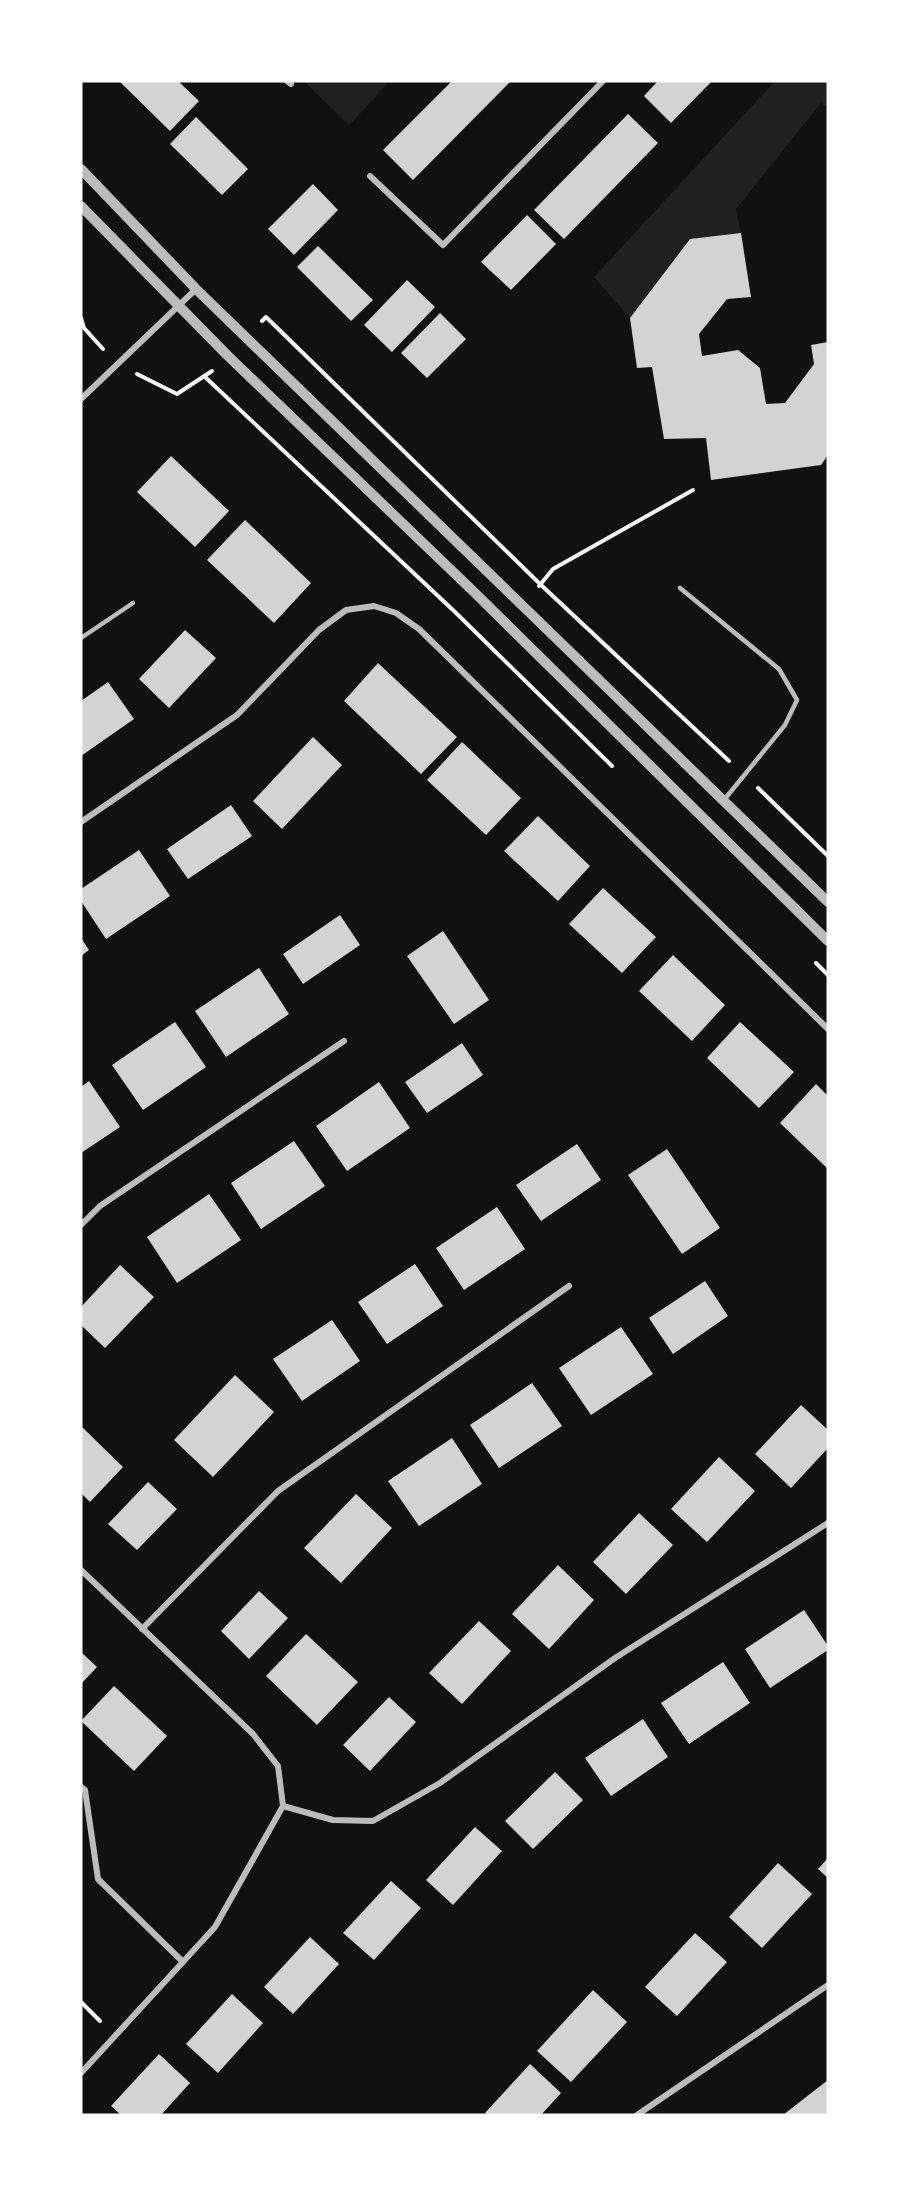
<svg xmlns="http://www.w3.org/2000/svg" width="909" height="2196" font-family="'DM Sans',sans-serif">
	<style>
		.green { fill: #202020 }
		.building { fill: #d3d3d3 }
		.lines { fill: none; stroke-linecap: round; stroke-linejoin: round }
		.path { stroke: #f5f5f5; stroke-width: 4 }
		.service { stroke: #bcbcbc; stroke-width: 4.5 }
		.minor { stroke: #bcbcbc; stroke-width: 6 }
		.tertiary { stroke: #bcbcbc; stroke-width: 10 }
	</style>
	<rect width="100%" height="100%" fill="#111"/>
	<g class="green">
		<polygon points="304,81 390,81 349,125"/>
		<polygon points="775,81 828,81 828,108 821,103 736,209 741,233 690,239 630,318 594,277"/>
	</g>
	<g class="building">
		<polygon points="119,81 178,81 199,101 170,131"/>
		<polygon points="452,81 511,81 413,180 383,150"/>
		<polygon points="658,81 712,81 671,123 644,96"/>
		<polygon points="628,114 658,143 564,239 534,210"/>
		<polygon points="196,117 248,169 222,195 170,144"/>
		<polygon points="313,184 338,210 294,255 268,229"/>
		<polygon points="527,215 556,244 511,290 481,262"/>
		<polygon points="741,233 751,297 727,299 699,334 702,356 738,350 760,368 766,404 785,403 814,364 811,345 828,342 828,455 821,465 711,480 706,438 664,439 652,367 637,368 630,318 690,239"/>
		<polygon points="318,246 373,300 351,321 297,267"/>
		<polygon points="407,280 435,307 392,352 364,325"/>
		<polygon points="440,313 466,339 427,378 401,353"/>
		<polygon points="171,456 229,511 195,547 137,492"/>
		<polygon points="245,520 311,583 274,623 207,560"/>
		<polygon points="185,630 216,658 169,708 139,679"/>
		<polygon points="378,663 457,737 421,774 344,701"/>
		<polygon points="108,682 134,719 81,756 81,701"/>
		<polygon points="313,737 342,765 282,829 253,801"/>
		<polygon points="462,742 521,798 486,835 427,780"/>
		<polygon points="231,805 252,836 188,879 167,849"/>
		<polygon points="538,816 590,866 558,901 504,851"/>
		<polygon points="139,850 170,896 106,939 81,901 81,889"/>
		<polygon points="603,888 656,937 622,973 569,924"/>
		<polygon points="340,915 360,945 303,984 283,954"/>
		<polygon points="443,931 489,1000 454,1024 407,956"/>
		<polygon points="81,938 89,950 81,956"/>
		<polygon points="673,955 725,1005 692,1041 639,991"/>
		<polygon points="259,968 289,1014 226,1057 195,1011"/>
		<polygon points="175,1022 206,1067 143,1110 112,1065"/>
		<polygon points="740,1022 794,1072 759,1108 707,1058"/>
		<polygon points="462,1043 483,1075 427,1113 405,1082"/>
		<polygon points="89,1081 120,1127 81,1153 81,1087"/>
		<polygon points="379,1082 410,1128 347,1171 316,1126"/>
		<polygon points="816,1084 828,1096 828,1169 780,1123"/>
		<polygon points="294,1141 325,1186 261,1229 231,1183"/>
		<polygon points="577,1144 601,1180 541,1221 516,1185"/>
		<polygon points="667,1149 720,1228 682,1254 628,1175"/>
		<polygon points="209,1194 241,1240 177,1283 147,1237"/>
		<polygon points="497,1207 525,1249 464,1290 436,1248"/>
		<polygon points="415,1264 443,1306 387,1344 358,1302"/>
		<polygon points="120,1265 154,1297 105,1348 81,1325 81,1307"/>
		<polygon points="705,1281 728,1316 673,1354 649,1318"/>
		<polygon points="332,1320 360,1361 302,1401 273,1359"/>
		<polygon points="621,1327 653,1374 591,1415 559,1368"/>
		<polygon points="235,1375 274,1412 213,1477 174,1440"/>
		<polygon points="532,1383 562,1426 499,1468 470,1425"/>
		<polygon points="801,1405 828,1430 828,1448 791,1488 755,1454"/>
		<polygon points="81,1426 123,1467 90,1502 81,1493"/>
		<polygon points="452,1438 482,1484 419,1526 388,1481"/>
		<polygon points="719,1457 755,1491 707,1542 671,1509"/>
		<polygon points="148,1482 177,1509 137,1550 108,1524"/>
		<polygon points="356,1494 392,1528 341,1583 304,1548"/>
		<polygon points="639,1513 673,1545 626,1594 593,1562"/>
		<polygon points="558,1565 594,1600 549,1649 512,1614"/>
		<polygon points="259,1591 288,1618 249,1659 221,1631"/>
		<polygon points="804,1610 828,1646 828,1650 770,1688 745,1649"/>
		<polygon points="479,1621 511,1651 462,1704 429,1673"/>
		<polygon points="306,1634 358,1682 317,1725 266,1676"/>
		<polygon points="81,1652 97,1667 81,1684"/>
		<polygon points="723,1662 750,1703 689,1744 661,1703"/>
		<polygon points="114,1686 167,1736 134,1771 81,1721"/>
		<polygon points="389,1697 416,1722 370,1771 343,1745"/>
		<polygon points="643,1719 668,1757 611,1796 585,1758"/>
		<polygon points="555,1772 583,1800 533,1849 505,1821"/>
		<polygon points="475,1827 502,1851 453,1905 426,1880"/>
		<polygon points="828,1858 828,1878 818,1869"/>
		<polygon points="778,1863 812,1894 762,1948 729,1917"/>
		<polygon points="391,1881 421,1908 374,1960 343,1933"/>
		<polygon points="695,1933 727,1962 677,2016 645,1987"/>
		<polygon points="310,1937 339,1964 293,2014 264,1987"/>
		<polygon points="593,1990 627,2022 571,2082 537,2051"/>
		<polygon points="232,1994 263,2023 218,2073 186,2044"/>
		<polygon points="159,2054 190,2083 161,2115 121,2115 111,2106"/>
		<polygon points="530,2064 561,2093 541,2115 488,2115 485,2113"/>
		<polygon points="828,2080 828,2115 783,2115"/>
	</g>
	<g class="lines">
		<g class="path">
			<polyline points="81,318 84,328 103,349"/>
			<polyline points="262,321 266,317 540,584 729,761"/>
			<polyline points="137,374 177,394 212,371"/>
			<polyline points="204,376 454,611 612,766"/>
			<polyline points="539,586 553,569 693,490"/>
			<polyline points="758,788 828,856"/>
			<polyline points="816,963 828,975"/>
			<polyline points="81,2002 100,2021"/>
		</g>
		<g class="service">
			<polyline points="680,588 779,669 797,700 785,725 724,800"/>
			<polyline points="81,638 133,603"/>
		</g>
		<g class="minor">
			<polyline points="287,81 291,84"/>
			<polyline points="370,176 443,245 603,81"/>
			<polyline points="81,399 196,289"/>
			<polyline points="81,822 237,715 319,630 346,610 374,606 396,613 419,629 828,1029"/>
			<polyline points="81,1225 100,1206 344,1041"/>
			<polyline points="81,1570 253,1734 278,1766 283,1806 215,1927 81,2073"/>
			<polyline points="142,1629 278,1491 569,1286"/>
			<polyline points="81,1787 85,1790 98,1879 183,1962"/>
			<polyline points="283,1806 333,1820 373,1821 440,1783 615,1658 828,1523"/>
			<polyline points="637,2115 828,1985"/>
		</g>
		<g class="tertiary">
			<polyline points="81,169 196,289 828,902"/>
			<polyline points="81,206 227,355 473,591 828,941"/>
		</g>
	</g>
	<rect width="909" height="2196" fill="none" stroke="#ffffff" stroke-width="165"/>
</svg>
